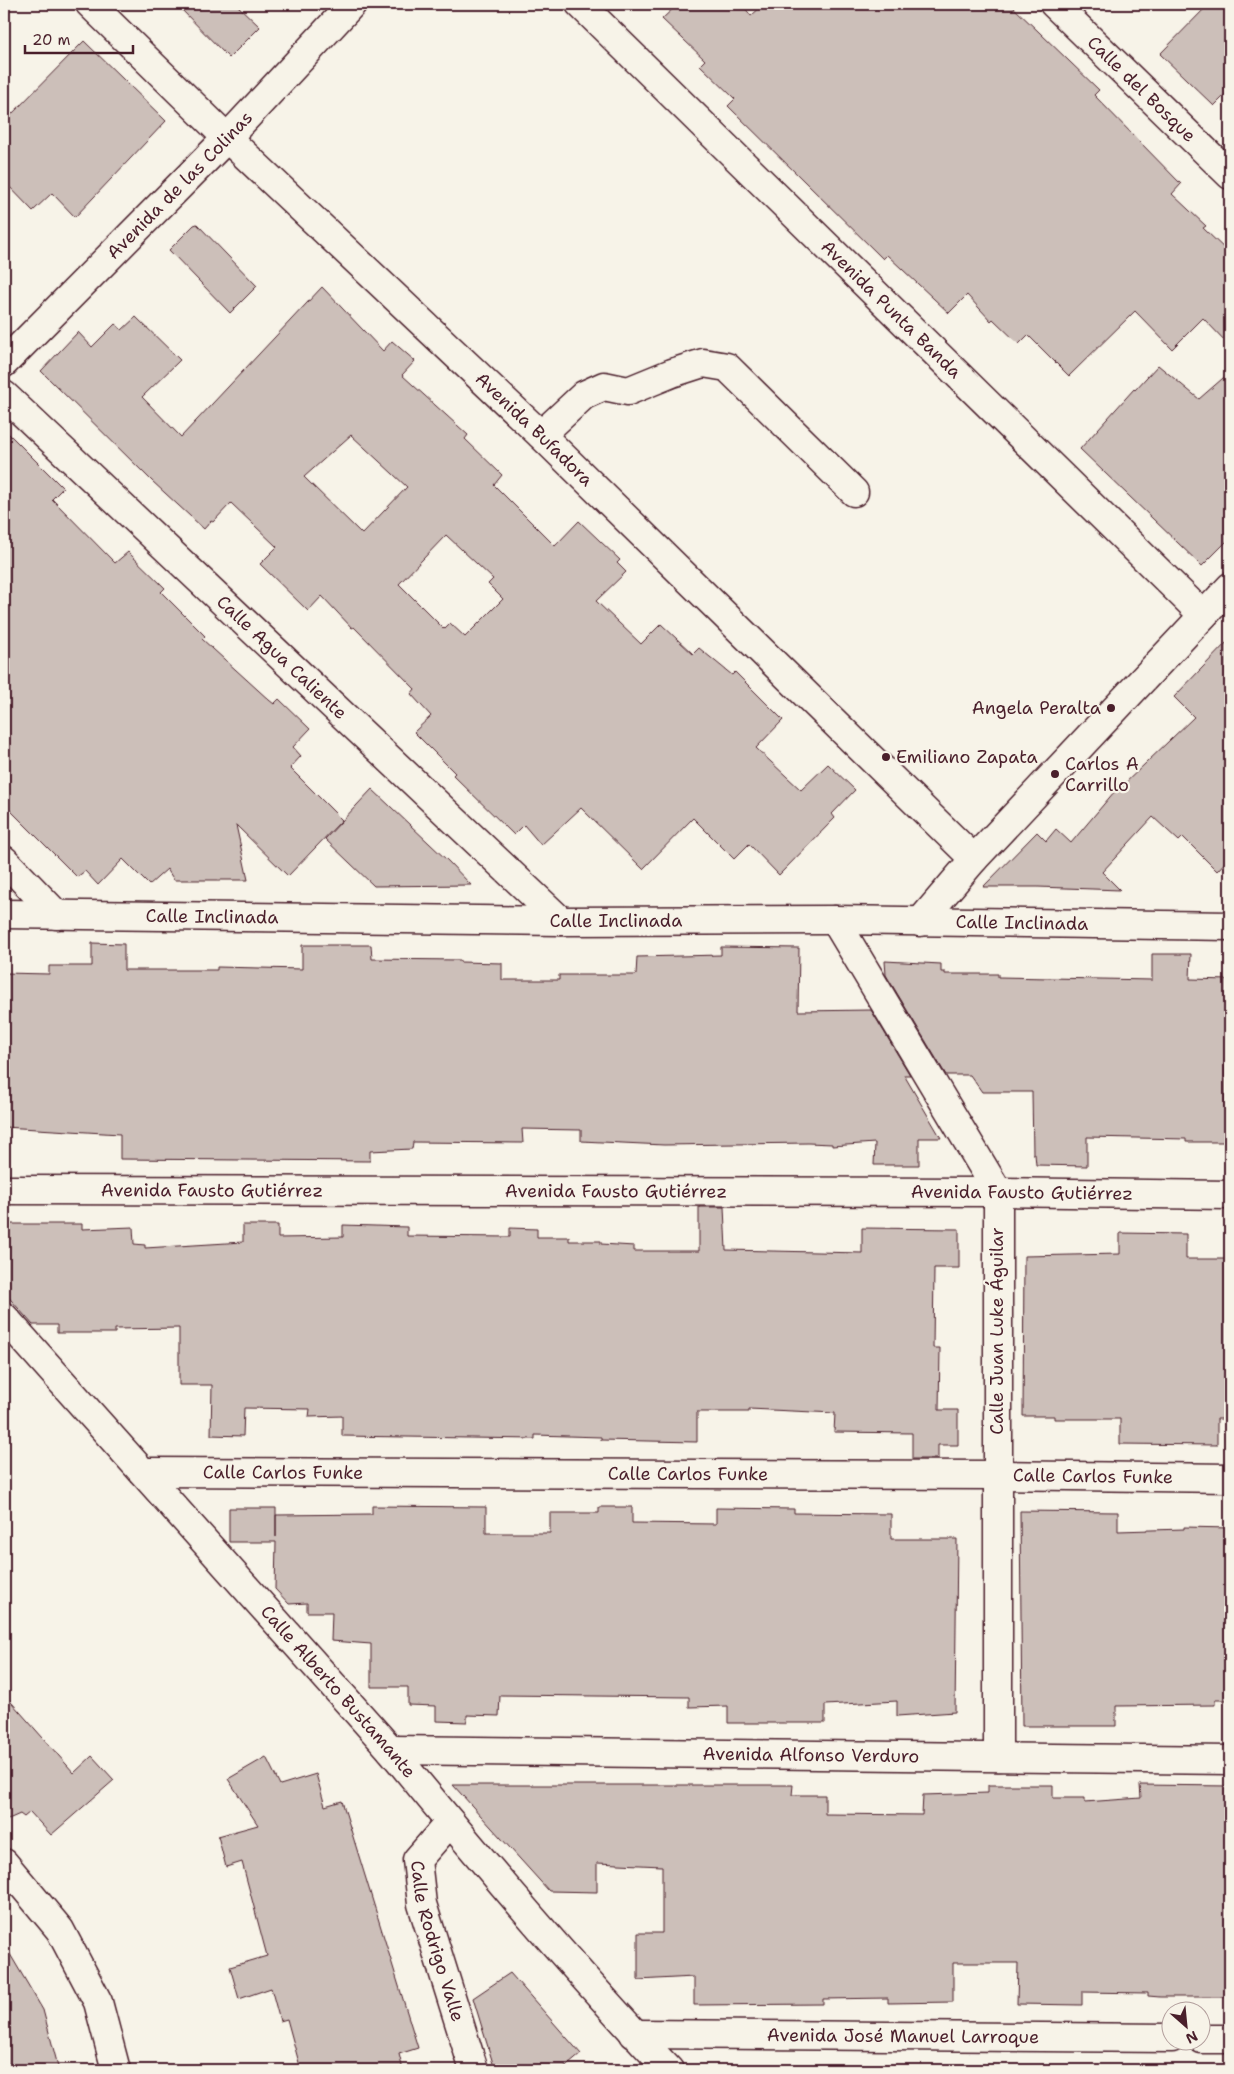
<svg xmlns="http://www.w3.org/2000/svg" width="1234" height="2074" font-family="'Shantell Sans',sans-serif">
	<style>
		.building { fill: #ccbfb9; stroke: #4a1f2b; fill-rule: evenodd }
		.lines { fill: none; stroke-linecap: round; stroke-linejoin: round }
		.minor-casing { stroke: #4a1f2b; stroke-width: 31 }
		.minor { stroke: #f7f3e8; stroke-width: 28 }
		.poi-dot { fill: #4a1f2b; stroke: #f7f3e8; stroke-width: 2 }
		.labels { text-anchor: middle; dominant-baseline: central; stroke-width: 4.5; stroke-linejoin: round; paint-order: stroke }
		.street-label { font-size: 18px; fill: #4a1f2b; stroke: #f7f3e8 }
		.poi-label { font-size: 18px; fill: #4a1f2b; stroke: #f7f3e8; text-anchor: start }
	</style>
	<rect width="100%" height="100%" fill="#f7f3e8"/>
	<filter id="ink" filterUnits="userSpaceOnUse"><feTurbulence type="fractalNoise" baseFrequency=".02" numOctaves="2"/><feDisplacementMap in="SourceGraphic" scale="10" xChannelSelector="R" yChannelSelector="G"/><feConvolveMatrix kernelMatrix="1 2 1 2 8 2 1 2 1" color-interpolation-filters="sRGB"/></filter>
	<g filter="url(#ink)">
		<g class="building">
			<polygon points="176,4 236,4 260,27 229,58"/>
			<polygon points="678,4 742,4 751,16 764,4 1010,4 1099,90 1094,95 1181,184 1172,194 1206,226 1203,228 1230,254 1230,346 1203,318 1172,349 1135,311 1069,376 1028,335 1019,344 993,319 991,321 967,295 949,313 887,255 883,259 728,106 735,99 700,65 705,60 662,19"/>
			<polygon points="1209,4 1230,4 1230,90 1214,106 1160,54"/>
			<polygon points="84,41 166,121 75,217 52,193 33,211 4,181 4,122"/>
			<polygon points="197,224 257,286 230,313 169,250 194,225"/>
			<path d="M322 287 383 351 392 341 415 361 402 375 468 435 465 439 502 475 494 485 555 546 579 521 620 560 617 563 626 572 596 601 641 644 661 624 693 654 699 648 732 675 735 672 783 720 756 748 801 790 828 764 855 790 832 814 835 818 779 875 749 844 734 859 693 818 643 869 581 808 541 845 524 825 514 835 453 775 455 773 414 732 431 716 411 694 415 689 354 627 352 628 322 596 308 611 260 564 277 547 231 503 213 522 211 521 204 529 152 481 41 371 78 332 92 347 115 324 122 330 136 317 180 360 142 397 181 437ZM351 435 407 487 362 534 304 477ZM446 535 493 579 488 584 503 599 465 637 450 623 444 629 399 584Z"/>
			<polygon points="1158,365 1199,399 1230,372 1230,538 1202,566 1080,449 1134,389 1135,390"/>
			<polygon points="4,429 63,488 52,499 115,563 128,552 165,588 161,592 205,636 202,639 269,700 274,704 279,699 310,729 293,747 301,756 290,768 342,820 288,876 236,825 248,880 174,880 167,869 149,885 123,859 98,885 85,871 77,877 4,804"/>
			<polygon points="1230,639 1230,857 1217,871 1183,837 1179,841 1153,817 1102,872 1120,890 1038,887 983,887 1037,832 1046,841 1056,829 1071,843 1120,785 1122,786 1194,717 1174,697"/>
			<polygon points="372,789 448,861 471,885 374,886 325,839"/>
			<polygon points="92,943 124,944 124,970 217,970 217,967 302,969 302,945 371,945 372,959 460,960 460,962 502,963 502,980 559,980 559,975 636,975 637,957 721,955 721,947 799,948 798,1011 871,1010 910,1075 904,1075 941,1138 919,1138 919,1165 874,1165 875,1143 832,1146 832,1144 808,1143 664,1145 581,1141 581,1130 522,1129 523,1143 413,1142 412,1149 370,1151 370,1161 120,1159 120,1134 4,1127 4,973 49,974 49,966 92,966"/>
			<polygon points="1152,954 1191,954 1190,979 1230,980 1230,1058 1225,1058 1225,1142 1186,1142 1186,1139 1087,1137 1087,1166 1036,1165 1035,1154 1033,1154 1032,1092 982,1092 970,1075 946,1075 886,975 885,961 941,964 941,972 945,972 945,974 998,974 998,977 1152,980"/>
			<polygon points="699,1207 724,1207 726,1250 862,1253 862,1228 959,1229 959,1268 934,1268 933,1348 940,1348 939,1410 958,1410 958,1445 938,1445 938,1459 912,1459 912,1433 834,1432 835,1413 749,1409 749,1412 697,1412 697,1442 601,1440 601,1437 535,1435 535,1439 342,1436 342,1416 309,1417 310,1409 244,1408 243,1436 211,1435 212,1385 179,1385 179,1328 115,1329 115,1333 57,1333 57,1325 33,1325 4,1292 4,1224 82,1224 82,1229 133,1227 134,1244 145,1245 145,1248 243,1242 243,1225 278,1225 278,1238 343,1237 343,1225 407,1227 407,1236 510,1237 510,1228 537,1229 537,1237 569,1237 569,1241 601,1241 601,1244 634,1246 634,1251 699,1251"/>
			<polygon points="1120,1233 1186,1234 1186,1259 1230,1259 1230,1419 1217,1419 1217,1445 1120,1444 1120,1419 1054,1419 1054,1416 1023,1416 1024,1256 1120,1254"/>
			<polygon points="372,1506 486,1507 486,1533 550,1533 550,1513 599,1513 599,1507 632,1507 632,1523 716,1524 716,1508 794,1509 794,1513 891,1514 891,1539 957,1539 955,1712 897,1716 897,1701 825,1705 825,1723 728,1723 728,1706 689,1707 689,1697 500,1695 499,1716 467,1715 467,1722 436,1721 436,1706 408,1705 408,1687 371,1687 371,1644 331,1641 332,1612 307,1612 307,1603 289,1604 275,1589 276,1542 229,1542 229,1508 276,1508 276,1537 276,1515 372,1514"/>
			<polygon points="1020,1511 1118,1512 1118,1531 1184,1529 1184,1527 1230,1528 1230,1700 1215,1700 1215,1705 1116,1706 1116,1726 1022,1726"/>
			<polygon points="4,1694 74,1773 92,1756 114,1780 51,1835 30,1812 24,1817 20,1814 4,1821"/>
			<polygon points="266,1757 280,1785 316,1774 325,1806 342,1801 418,2048 399,2054 403,2070 301,2070 287,2019 280,2021 271,1988 239,1999 230,1967 267,1956 242,1862 226,1867 218,1836 258,1825 228,1779"/>
			<polygon points="453,1785 793,1785 792,1795 825,1795 825,1814 922,1815 923,1795 988,1793 988,1785 1053,1785 1053,1798 1085,1798 1085,1802 1141,1798 1140,1785 1230,1786 1230,1997 1160,1997 1148,1996 1148,1993 1082,1992 1082,2005 1017,2004 1018,1963 953,1963 953,2002 888,2003 888,1998 823,1999 823,2004 694,2005 694,1977 638,1980 638,1933 662,1933 662,1866 597,1863 597,1892 549,1891"/>
			<polygon points="4,1944 43,2010 59,2070 4,2070"/>
			<polygon points="510,1973 581,2054 562,2070 495,2070 473,1998"/>
		</g>
		<g class="lines">
			<defs>
				<g id="minor">
					<path id="s1" d="M90 4 227 138 541 435 974 859"/>
					<path id="s2" d="M580 4 1203 615"/>
					<path id="s3" d="M1054 4 1230 175"/>
					<path id="s4" d="M4 363 227 138 352 4"/>
					<path id="s5" d="M4 395 561 921"/>
					<polyline points="541,435 584,395 604,386 628,391 672,373 703,363 727,367 854,492"/>
					<polyline points="4,860 57,915"/>
					<path id="s6" d="M4 914 561 921 835 920 1230 926"/>
					<polyline points="835,920 998,1192 998,1757"/>
					<polyline points="920,922 974,859 1230,587"/>
					<path id="s7" d="M4 1190 998 1192 1230 1195"/>
					<path id="s8" d="M4 1317 391 1750C480 1859 572 1968 669 2070"/>
					<path id="s9" d="M144 1472 997 1475 1230 1478"/>
					<path id="s10" d="M391 1750 1230 1760"/>
					<path id="s11" d="M450 1822 417 1860 422 1904 474 2070"/>
					<polyline points="4,1863 60,1930 98,2002 116,2070"/>
					<path id="s12" d="M634 2034 1172 2038"/>
					<polyline points="1202,2039 1230,2039"/>
				</g>
			</defs>
			<use href="#minor" class="minor-casing"/>
			<use href="#minor" class="minor"/>
		</g>
	</g>
	<g class="poi-dot">
		<circle cx="1111" cy="708" r="5"/>
		<circle cx="886" cy="757" r="5"/>
		<circle cx="1055" cy="774" r="5"/>
	</g>
	<g class="labels">
		<g class="street-label">
			<text stroke="none"><textPath href="#s3" startOffset="122">Calle del Bosque</textPath></text>
			<text stroke="none"><textPath href="#s4" startOffset="250">Avenida de las Colinas</textPath></text>
			<text stroke="none"><textPath href="#s2" startOffset="436">Avenida Punta Banda</textPath></text>
			<text stroke="none"><textPath href="#s1" startOffset="615">Avenida Bufadora</textPath></text>
			<text stroke="none"><textPath href="#s5" startOffset="382">Calle Agua Caliente</textPath></text>
			<text stroke="none"><textPath href="#s6" startOffset="208">Calle Inclinada</textPath></text>
			<text stroke="none"><textPath href="#s6" startOffset="612">Calle Inclinada</textPath></text>
			<text stroke="none"><textPath href="#s6" startOffset="1018">Calle Inclinada</textPath></text>
			<text stroke="none"><textPath href="#s7" startOffset="208">Avenida Fausto Gutiérrez</textPath></text>
			<text stroke="none"><textPath href="#s7" startOffset="612">Avenida Fausto Gutiérrez</textPath></text>
			<text stroke="none"><textPath href="#s7" startOffset="1018">Avenida Fausto Gutiérrez</textPath></text>
			<text transform="translate(997 1331) rotate(-90)">Calle Juan Luke Águilar</text>
			<text stroke="none"><textPath href="#s9" startOffset="139">Calle Carlos Funke</textPath></text>
			<text stroke="none"><textPath href="#s9" startOffset="544">Calle Carlos Funke</textPath></text>
			<text stroke="none"><textPath href="#s9" startOffset="949">Calle Carlos Funke</textPath></text>
			<text stroke="none"><textPath href="#s8" startOffset="502">Calle Alberto Bustamante</textPath></text>
			<text stroke="none"><textPath href="#s10" startOffset="420">Avenida Alfonso Verduro</textPath></text>
			<text stroke="none"><textPath href="#s11" startOffset="134">Calle Rodrigo Valle</textPath></text>
			<text stroke="none"><textPath href="#s12" startOffset="269">Avenida José Manuel Larroque</textPath></text>
		</g>
		<g class="poi-label">
			<text x="1101" y="708" text-anchor="end">Angela Peralta</text>
			<text x="896" y="757">Emiliano Zapata</text>
			<text x="1065" y="764">Carlos A<tspan x="1065" dy="21">Carrillo</tspan></text>
		</g>
	</g>
	<rect width="1234" height="2074" fill="none" stroke="#f7f3e8" stroke-width="20"/>
	<rect x="10" y="10" width="1214" height="2054" fill="none" stroke="#4a1f2b" stroke-width="2" filter="url(#ink)"/>
	<g transform="translate(1186 2026) rotate(153)"><circle r="24" fill="#f7f3e8" stroke="#b29e9c"/>
	<path d="M0-4L9 19L0 12L-9 19Z" fill="#4a1f2b"/>
	<text y="-8" font-size="14" font-weight="bold" text-anchor="middle" fill="#4a1f2b">N</text>
	</g>
	<path d="M25 45v8h108v-8" fill="none" stroke="#4a1f2b" stroke-width="2.5"/>
	<text x="32" y="45" font-size="15" fill="#4a1f2b" stroke="#f7f3e8" stroke-width="4" paint-order="stroke">20 m</text>
</svg>
